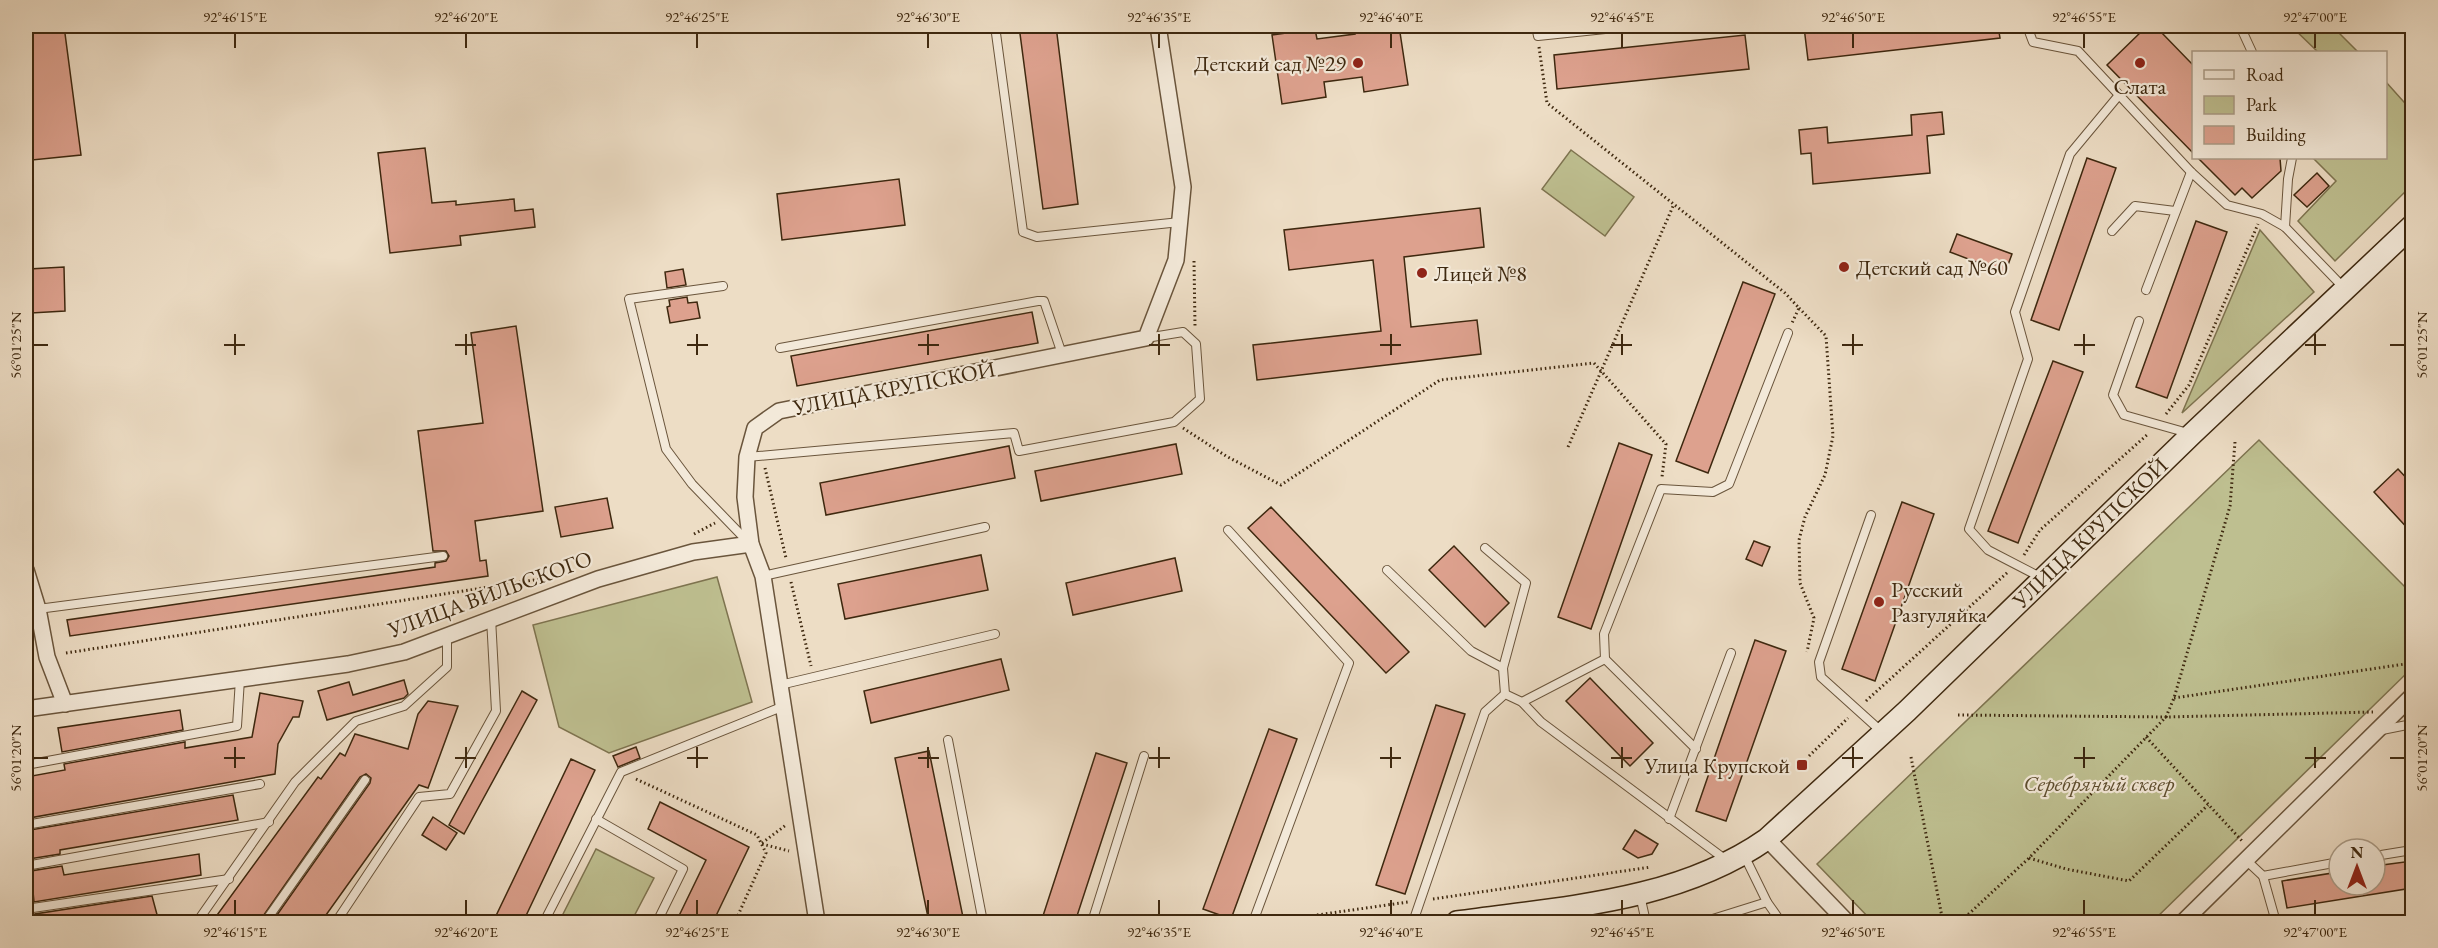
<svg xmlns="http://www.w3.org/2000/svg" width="2438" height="948" font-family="'EB Garamond',serif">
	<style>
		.green { fill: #bebf90; stroke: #7e7450; stroke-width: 1.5 }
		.building { fill: #dda18e; stroke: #3e280f; stroke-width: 1.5 }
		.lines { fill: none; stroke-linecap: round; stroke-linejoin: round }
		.lane-casing { stroke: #6a553c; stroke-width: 10 }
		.street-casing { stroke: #6a553c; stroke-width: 18 }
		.secondary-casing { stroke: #3e280f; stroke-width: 24 }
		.path { stroke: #3e280f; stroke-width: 3; stroke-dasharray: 1.5 3; stroke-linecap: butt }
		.lane { stroke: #f3e9d9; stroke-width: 8 }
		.street { stroke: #f3e9d9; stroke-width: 15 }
		.secondary { stroke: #f3e9d9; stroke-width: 21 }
		.ticks { fill: none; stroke: #3e280f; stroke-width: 2 }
		.poi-dot { fill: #8f2418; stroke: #f3e9d9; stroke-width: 2 }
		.labels { text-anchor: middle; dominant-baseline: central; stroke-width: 4.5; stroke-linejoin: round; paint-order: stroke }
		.poi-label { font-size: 22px; fill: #3e280f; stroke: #f3e9d9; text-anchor: start }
		.street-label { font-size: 22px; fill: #3e280f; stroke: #f3e9d9 }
		.park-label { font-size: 22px; font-style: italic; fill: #5e4e2f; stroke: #f3e9d9 }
		.neatline { fill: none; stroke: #3e280f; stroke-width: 2 }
		.ticks-label { font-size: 15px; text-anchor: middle; fill: #3e280f }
	</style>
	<rect width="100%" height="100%" fill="#edddc5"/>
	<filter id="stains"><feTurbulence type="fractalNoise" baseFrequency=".00333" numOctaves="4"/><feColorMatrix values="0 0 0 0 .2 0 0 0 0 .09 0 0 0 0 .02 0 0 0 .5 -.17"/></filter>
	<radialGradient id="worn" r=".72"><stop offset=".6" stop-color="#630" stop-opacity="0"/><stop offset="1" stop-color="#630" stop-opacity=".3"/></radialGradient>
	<g class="green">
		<polygon points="2332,26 2358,52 2318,52 2292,27"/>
		<polygon points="2386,82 2412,111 2412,185 2335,261 2298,221 2336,181 2313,158 2386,158"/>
		<polygon points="1571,150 1634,197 1605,236 1542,189"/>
		<polygon points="2260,230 2314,292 2182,413"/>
		<polygon points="2259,440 2412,594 2412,668 2152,922 1873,922 1817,864"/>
		<polygon points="717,577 752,702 609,753 559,727 533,625"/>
		<polygon points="596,849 654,878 631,922 559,922"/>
	</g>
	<g class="building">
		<polygon points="26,26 64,26 81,155 32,160 26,105"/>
		<polygon points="1019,26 1056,26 1078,204 1043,209"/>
		<polygon points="1354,26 1399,26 1408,85 1364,92 1362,77 1324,82 1326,97 1282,104 1272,35 1315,29 1317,39 1355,34"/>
		<polygon points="1819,26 1998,26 2000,38 1808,60 1804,27"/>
		<polygon points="2143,30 2160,31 2193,65 2193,153 2107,65"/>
		<polygon points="1745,35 1749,69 1557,89 1554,55"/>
		<polygon points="1942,112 1944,134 1927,136 1930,173 1813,184 1811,153 1801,154 1799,130 1827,127 1828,143 1912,135 1911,115"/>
		<polygon points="425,148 432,203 456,201 456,205 514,199 515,211 533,209 535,227 460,236 461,245 390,253 378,153"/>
		<polygon points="2087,158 2116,168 2059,330 2031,320"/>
		<polygon points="2198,158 2280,158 2281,171 2252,198 2242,188 2235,195"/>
		<polygon points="2317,173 2329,186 2307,207 2294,195"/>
		<polygon points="899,179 905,225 782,240 777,194"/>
		<polygon points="1480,208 1484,247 1404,257 1411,327 1477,320 1481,354 1257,380 1253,345 1381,331 1373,260 1289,270 1284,230"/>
		<polygon points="2196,221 2227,232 2167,398 2136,387"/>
		<polygon points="1957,234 2012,254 2005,273 1950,252"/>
		<polygon points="64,267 65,311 31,313 29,269"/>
		<polygon points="683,269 686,285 667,288 665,272"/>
		<polygon points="1743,282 1775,294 1708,473 1676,461"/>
		<polygon points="687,297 688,303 697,302 700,318 670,323 667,307 670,306 669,300"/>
		<polygon points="1032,312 1038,343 797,386 791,356"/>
		<polygon points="516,326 543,511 475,521 480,561 486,560 488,576 70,636 67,620 435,567 435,563 446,561 449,556 446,551 433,551 418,431 483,423 471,333"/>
		<polygon points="2053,361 2083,372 2018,543 1988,531"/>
		<polygon points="1619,443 1652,455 1591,629 1558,617"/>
		<polygon points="1176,444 1182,474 1041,501 1035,471"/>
		<polygon points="1009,446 1015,478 826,515 820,483"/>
		<polygon points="2398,469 2412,484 2412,533 2374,492"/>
		<polygon points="607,498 613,528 561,537 555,507"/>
		<polygon points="1902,502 1934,514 1875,681 1842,669"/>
		<polygon points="1271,507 1409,652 1386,673 1248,528"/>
		<polygon points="1754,541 1770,547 1762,566 1746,559"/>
		<polygon points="1454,546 1509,603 1485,627 1429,570"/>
		<polygon points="981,555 988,590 845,619 838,584"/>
		<polygon points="1175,558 1182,591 1073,615 1066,583"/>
		<polygon points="1755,640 1786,651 1726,821 1696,811"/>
		<polygon points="1001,659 1009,690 871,723 864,691"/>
		<polygon points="1590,678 1653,743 1630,766 1566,701"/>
		<polygon points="404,680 408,694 404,698 327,720 318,691 349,682 353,695"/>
		<polygon points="522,691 537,700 464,834 449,825"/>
		<polygon points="260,693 303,701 299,717 293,717 278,744 275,774 29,818 26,777 65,770 64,764 185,742 185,748 252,737"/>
		<polygon points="428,701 458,706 428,788 419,785 321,922 272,922 370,783 371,778 366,774 360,777 259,922 212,922 318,777 321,779 340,753 345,756 355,734 408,749 418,714"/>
		<polygon points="1436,705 1465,714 1405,894 1376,885"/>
		<polygon points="180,710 183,730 62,752 58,728"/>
		<polygon points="1269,729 1297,739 1231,919 1203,909"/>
		<polygon points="636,747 640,758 618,767 613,756"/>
		<polygon points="929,751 964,922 929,922 895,758"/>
		<polygon points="1096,753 1127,763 1075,922 1041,922"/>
		<polygon points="571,759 595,770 523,922 493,922"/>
		<polygon points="233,795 238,820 60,850 60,854 29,859 26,837 31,836 30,830"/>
		<polygon points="660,802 749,847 713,922 676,922 706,860 648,829"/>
		<polygon points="433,817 457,833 446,850 422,835"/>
		<polygon points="1635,830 1658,844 1652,854 1638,858 1623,849"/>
		<polygon points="199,854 201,875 34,902 31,871 62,866 64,875"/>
		<polygon points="2412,861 2412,888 2287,908 2282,881 2339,872 2339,885 2375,885 2375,866"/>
		<polygon points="152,896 159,922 36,922 35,914"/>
	</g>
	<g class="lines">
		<defs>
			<g id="lane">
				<polyline points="995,26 1023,232 1037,237 1180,222"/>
				<polyline points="1536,26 1538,36 1634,26"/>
				<polyline points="2027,26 2033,42 2078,51 2191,172 2227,205 2262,214 2285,227 2344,288"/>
				<polyline points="2240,26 2252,52"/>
				<polyline points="2285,227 2288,179 2292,158"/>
				<polyline points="2112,231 2135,206 2175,211"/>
				<polyline points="723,286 629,299 666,449 692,484 749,543"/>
				<polyline points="2146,290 2191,172"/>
				<polyline points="2139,321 2113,395 2124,415 2188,433"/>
				<polyline points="780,348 1038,301 1044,301 1062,354"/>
				<polyline points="747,457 1014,433 1019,451 1174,422 1200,399 1196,344 1183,332 1146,338"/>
				<polyline points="1871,515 1819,662 1821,677 1882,732"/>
				<polyline points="1228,530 1349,663 1253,922"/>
				<polyline points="1485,548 1526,583 1503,668 1505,694"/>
				<polyline points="1387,570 1471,651 1503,668"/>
				<polyline points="763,576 985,527"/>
				<polyline points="2042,578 1988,550 1969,529 2028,359 2015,312 2070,154 2119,95"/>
				<polyline points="38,609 443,556"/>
				<polyline points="1605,659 1604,634 1661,489 1713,492 1729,484 1788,333"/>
				<polyline points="780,685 995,634"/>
				<polyline points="1522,702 1605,659 1696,749"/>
				<polyline points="2382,730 2412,724"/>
				<polyline points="948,740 983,922"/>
				<polyline points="26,765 237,726 240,679"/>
				<polyline points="596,819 683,869 657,922"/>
				<polyline points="1669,819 1731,653"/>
				<polyline points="26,825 260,784"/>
				<polyline points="1744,855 1767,902 1781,922"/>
				<polyline points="2375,856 2412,850"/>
				<polyline points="2247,861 2263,876 2339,862"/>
				<polyline points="26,866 269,822"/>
				<polyline points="2263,876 2276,922"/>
				<polyline points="1640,895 1646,922"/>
				<polyline points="26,909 229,879"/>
				<polyline points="197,922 295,782 356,721 404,706 447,667 447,637"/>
				<polyline points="265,922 365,780"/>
				<polyline points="336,922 419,797 450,794 496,711 491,618"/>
				<polyline points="544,922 621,772 784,706"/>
				<polyline points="1092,922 1144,756"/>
				<polyline points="1413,922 1485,712 1505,694 1522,702 1541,722 1726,860"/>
				<polyline points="1703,922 1767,902"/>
			</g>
			<g id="street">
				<polyline points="26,570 38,609 47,657 65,704"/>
				<polyline points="26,709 348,664 404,652 598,579 693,552 751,544"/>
				<polyline points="1767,839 1847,922"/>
				<polyline points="817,922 763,576 751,544 745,497 747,457 755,428 779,411 1146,338 1176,260 1183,187 1158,26"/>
				<polyline points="2183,922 2412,696"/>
			</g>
			<path id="secondary" d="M1457 922C1563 907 1677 902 1767 839L1907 711 2192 434 2412 226"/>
		</defs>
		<use href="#lane" class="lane-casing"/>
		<use href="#street" class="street-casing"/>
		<use href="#secondary" class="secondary-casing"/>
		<g class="path">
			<polyline points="1539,47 1547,103 1785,293 1799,308 1792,323"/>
			<polyline points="1194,261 1195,326"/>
			<polyline points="1799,308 1826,336 1833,436 1825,475 1805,517 1799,540 1800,583 1814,618 1807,652"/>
			<polyline points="2166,414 2189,385 2258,224"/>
			<polyline points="1183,428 1226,456 1281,485 1440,380 1594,363 1666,444 1662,477"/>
			<polyline points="2235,442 2230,506 2174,698 2166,717 2373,712"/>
			<polyline points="1568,447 1674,204"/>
			<polyline points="765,468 786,558"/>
			<polyline points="694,534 715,523"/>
			<polyline points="2024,555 2040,530 2148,434"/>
			<polyline points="791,582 811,666"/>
			<polyline points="66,653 553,577"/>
			<polyline points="2174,698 2412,663"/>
			<polyline points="1866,701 2008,572"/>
			<polyline points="1958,715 2166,717 2029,858 1960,922"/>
			<polyline points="2146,737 2243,842"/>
			<polyline points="1809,756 1848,718"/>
			<polyline points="1911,757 1943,922"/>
			<polyline points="636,779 757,835 766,853 735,922"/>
			<polyline points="762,843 786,825"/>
			<polyline points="762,844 789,851"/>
			<polyline points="2029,858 2066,869 2129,881 2208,805"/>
			<polyline points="1433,899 1651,867"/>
			<polyline points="1268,922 1408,902"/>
		</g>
		<use href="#lane" class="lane"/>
		<use href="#street" class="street"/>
		<use href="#secondary" class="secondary"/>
	</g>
	<path class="ticks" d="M235 33V48M466 33V48M697 33V48M928 33V48M1159 33V48M1391 33V48M1622 33V48M1853 33V48M2084 33V48M2315 33V48M235 334V355M466 334V355M697 334V355M928 334V355M1159 334V355M1391 334V355M1622 334V355M1853 334V355M2084 334V355M2315 334V355M33 345H48M224 345H245M455 345H476M687 345H708M918 345H939M1149 345H1170M1380 345H1401M1611 345H1632M1842 345H1863M2074 345H2095M2305 345H2326M2390 345H2405M235 747V768M466 747V768M697 747V768M928 747V768M1159 747V768M1391 747V768M1622 747V768M1853 747V768M2084 747V768M2315 747V768M33 758H48M224 758H245M455 758H476M687 758H708M918 758H939M1149 758H1170M1380 758H1401M1611 758H1632M1842 758H1863M2074 758H2095M2305 758H2326M2390 758H2405M235 900V915M466 900V915M697 900V915M928 900V915M1159 900V915M1391 900V915M1622 900V915M1853 900V915M2084 900V915M2315 900V915"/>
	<g class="poi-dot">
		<circle cx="1358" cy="63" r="6"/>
		<circle cx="2140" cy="63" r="6"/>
		<circle cx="1844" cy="267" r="6"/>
		<circle cx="1422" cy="273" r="6"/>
		<circle cx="1879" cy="602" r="6"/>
		<rect x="1796" y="759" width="12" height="12" rx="3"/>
	</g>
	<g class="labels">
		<g class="poi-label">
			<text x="1346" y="63" text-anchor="end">Детский сад №29</text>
			<text x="2140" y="86" text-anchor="middle">Слата</text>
			<text x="1856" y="267">Детский сад №60</text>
			<text x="1434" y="273">Лицей №8</text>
			<text x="1891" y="589">Русский<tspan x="1891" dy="25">Разгуляйка</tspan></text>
			<text x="1790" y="765" text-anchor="end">Улица Крупской</text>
		</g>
		<g class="street-label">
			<text transform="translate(894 388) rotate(-11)">УЛИЦА КРУПСКОЙ</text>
			<text transform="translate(2090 533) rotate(-44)">УЛИЦА КРУПСКОЙ</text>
			<text transform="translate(490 594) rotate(-20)">УЛИЦА ВИЛЬСКОГО</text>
		</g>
		<g class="park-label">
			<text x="2099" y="783">Серебряный сквер</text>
		</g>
	</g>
	<rect width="2438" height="948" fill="none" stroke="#edddc5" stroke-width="66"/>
	<rect x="2192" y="51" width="195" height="108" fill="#f3e9d9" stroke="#ab9c88" stroke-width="1.5"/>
	<rect x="2204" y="70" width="30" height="9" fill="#f3e9d9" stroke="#ab9c88" stroke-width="1.5"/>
	<text x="2246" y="81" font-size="18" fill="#3e280f">Road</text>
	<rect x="2204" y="96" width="30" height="18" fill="#bebf90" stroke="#ab9c88" stroke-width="1.5"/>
	<text x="2246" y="111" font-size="18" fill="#3e280f">Park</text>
	<rect x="2204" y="126" width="30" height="18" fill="#dda18e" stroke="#ab9c88" stroke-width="1.5"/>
	<text x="2246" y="141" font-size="18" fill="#3e280f">Building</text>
	<g transform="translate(2357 867)"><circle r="28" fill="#f3e9d9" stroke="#ab9c88" stroke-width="1.5"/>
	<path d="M0-4.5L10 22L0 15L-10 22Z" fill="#8f2418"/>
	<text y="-9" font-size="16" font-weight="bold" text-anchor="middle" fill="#3e280f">N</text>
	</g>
	<rect x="33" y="33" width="2372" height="882" class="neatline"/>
	<g class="ticks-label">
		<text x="235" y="22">92°46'15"E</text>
		<text x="466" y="22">92°46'20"E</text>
		<text x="697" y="22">92°46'25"E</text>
		<text x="928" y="22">92°46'30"E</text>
		<text x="1159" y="22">92°46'35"E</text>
		<text x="1391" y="22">92°46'40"E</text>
		<text x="1622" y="22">92°46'45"E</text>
		<text x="1853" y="22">92°46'50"E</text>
		<text x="2084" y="22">92°46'55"E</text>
		<text x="2315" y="22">92°47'00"E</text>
		<text transform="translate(16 345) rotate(-90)" y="5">56°01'25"N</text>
		<text transform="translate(2422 345) rotate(-90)" y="5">56°01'25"N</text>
		<text transform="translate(16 758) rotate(-90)" y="5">56°01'20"N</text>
		<text transform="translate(2422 758) rotate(-90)" y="5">56°01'20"N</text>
		<text x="235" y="937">92°46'15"E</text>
		<text x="466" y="937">92°46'20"E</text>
		<text x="697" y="937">92°46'25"E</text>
		<text x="928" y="937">92°46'30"E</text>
		<text x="1159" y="937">92°46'35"E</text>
		<text x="1391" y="937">92°46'40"E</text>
		<text x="1622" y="937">92°46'45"E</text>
		<text x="1853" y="937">92°46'50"E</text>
		<text x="2084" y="937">92°46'55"E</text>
		<text x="2315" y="937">92°47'00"E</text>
	</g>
	<rect width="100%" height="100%" filter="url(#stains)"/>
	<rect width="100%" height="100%" fill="url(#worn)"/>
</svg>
